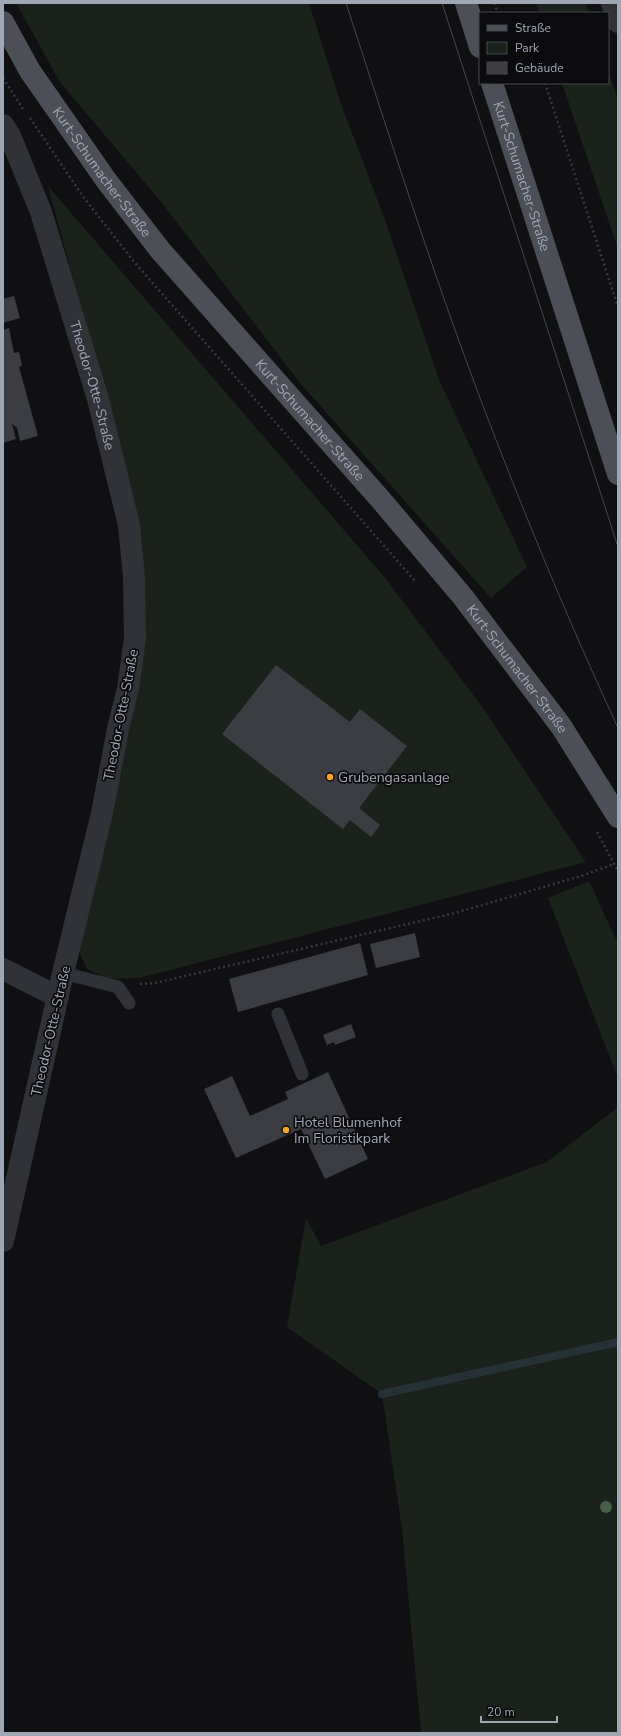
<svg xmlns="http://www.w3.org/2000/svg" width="621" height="1736" font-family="'Nunito Sans',sans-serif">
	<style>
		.green { fill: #1a221b }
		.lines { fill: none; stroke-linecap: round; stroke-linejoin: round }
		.stream { stroke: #263037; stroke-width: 8 }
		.building { fill: #3c3d42 }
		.path { stroke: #37393e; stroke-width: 2.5; stroke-dasharray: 2 3; stroke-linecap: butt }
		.lane { stroke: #313237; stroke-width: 13 }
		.street { stroke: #313237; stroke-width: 22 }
		.primary { stroke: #4d4f57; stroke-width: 22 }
		.tram { stroke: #44464d; stroke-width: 1 }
		.tree { fill: #486048 }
		.poi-dot { fill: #ffa61b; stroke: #0b0b0d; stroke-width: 1.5 }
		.labels { text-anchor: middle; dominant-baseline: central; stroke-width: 3.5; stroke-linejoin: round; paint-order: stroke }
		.street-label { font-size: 14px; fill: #a0a7b4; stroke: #0b0b0d }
		.poi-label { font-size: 14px; fill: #a0a7b4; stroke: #0b0b0d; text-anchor: start }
	</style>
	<rect width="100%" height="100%" fill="#101012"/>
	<g class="green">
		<polygon points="16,3 309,3 341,104 384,217 440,382 527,567 491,598 300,383 162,203 60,82"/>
		<polygon points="536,3 586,3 589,13 539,13"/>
		<polygon points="608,70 618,100 618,249 562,83 608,83"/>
		<polygon points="48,186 386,579 483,708 586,862 139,978 107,979 87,969 79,951 136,690 105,398"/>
		<polygon points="589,881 618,944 618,1078 548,898"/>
		<polygon points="618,1107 618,1733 421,1733 402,1529 382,1394 287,1327 306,1218 321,1246 547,1162"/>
	</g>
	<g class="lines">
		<polyline class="stream" points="382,1394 618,1342"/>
	</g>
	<g class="building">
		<polygon points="14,296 20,318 3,323 3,299"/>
		<polygon points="9,328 14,353 19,352 22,365 19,367 38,436 20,441 17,428 12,424 16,439 3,443 3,330"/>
		<polygon points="276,665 350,722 360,709 407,746 359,808 380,825 371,837 350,820 343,829 222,734"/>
		<polygon points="415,933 420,957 376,968 370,944"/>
		<polygon points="360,943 368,975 238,1012 229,979"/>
		<polygon points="351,1024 356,1037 335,1045 334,1042 327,1045 323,1035"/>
		<polygon points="328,1072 368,1159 325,1179 301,1129 236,1158 204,1089 232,1076 250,1116 288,1099 285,1092"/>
	</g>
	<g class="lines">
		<g class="path">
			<polyline points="494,3 498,13"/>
			<polyline points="3,78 23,109"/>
			<polyline points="545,83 618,307"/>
			<polyline points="30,118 84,198 135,263 416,582"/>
			<polyline points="597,832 618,871"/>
			<polyline points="140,984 155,983 455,913 581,876 614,864"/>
		</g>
		<g class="lane">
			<polyline points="63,973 118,987 129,1003"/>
			<polyline points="278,1014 302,1074"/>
		</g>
		<g class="street">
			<polyline points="612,3 618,22"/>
			<path id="s1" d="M3 125 10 136 41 212 98 399 129 525 134 577 135 638 128 689 119 724 102 813 63 973 3 1241"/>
			<polyline points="3,969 58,997"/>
		</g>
		<g class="primary">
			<polyline points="466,3 480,47"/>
			<path id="s2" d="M3 22 30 71 106 180 160 250 381 500 463 597 561 726 618 817"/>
			<path id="s3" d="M492 83 618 474"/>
		</g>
		<g class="tram">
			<path d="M346 3C389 135 431 268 480 398 522 509 568 620 618 728"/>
			<polyline points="442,3 618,547"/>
		</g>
	</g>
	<circle class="tree" cx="606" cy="1507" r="6"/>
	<g class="poi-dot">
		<circle cx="330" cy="777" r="4"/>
		<circle cx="286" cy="1130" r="4"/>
	</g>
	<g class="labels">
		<g class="street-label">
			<text stroke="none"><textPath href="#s2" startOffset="180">Kurt-Schumacher-Straße</textPath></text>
			<text stroke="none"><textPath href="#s3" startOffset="98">Kurt-Schumacher-Straße</textPath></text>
			<text stroke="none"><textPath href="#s1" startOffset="276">Theodor-Otte-Straße</textPath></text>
			<text stroke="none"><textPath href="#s2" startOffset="504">Kurt-Schumacher-Straße</textPath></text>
			<text stroke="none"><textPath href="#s2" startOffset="828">Kurt-Schumacher-Straße</textPath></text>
			<text transform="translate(121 715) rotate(-79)">Theodor-Otte-Straße</text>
			<text transform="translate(51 1031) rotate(-77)">Theodor-Otte-Straße</text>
		</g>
		<g class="poi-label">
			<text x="338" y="777">Grubengasanlage</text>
			<text x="294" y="1122">Hotel Blumenhof<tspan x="294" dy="16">Im Floristikpark</tspan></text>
		</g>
	</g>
	<rect width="621" height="1736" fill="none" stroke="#a0a7b4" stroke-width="8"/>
	<rect x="479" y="12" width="130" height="72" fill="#0b0b0d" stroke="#474950"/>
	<rect x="487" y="25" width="20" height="6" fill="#4d4f57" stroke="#474950"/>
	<text x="515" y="32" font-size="12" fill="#a0a7b4">Straße</text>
	<rect x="487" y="42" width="20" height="12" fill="#1a221b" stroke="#474950"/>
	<text x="515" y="52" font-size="12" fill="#a0a7b4">Park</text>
	<rect x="487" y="62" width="20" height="12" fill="#3c3d42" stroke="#474950"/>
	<text x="515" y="72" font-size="12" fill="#a0a7b4">Gebäude</text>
	<path d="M481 1716v6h76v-6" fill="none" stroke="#a0a7b4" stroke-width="2"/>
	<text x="487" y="1716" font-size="12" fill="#a0a7b4" stroke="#0b0b0d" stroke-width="3" paint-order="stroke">20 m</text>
</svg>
